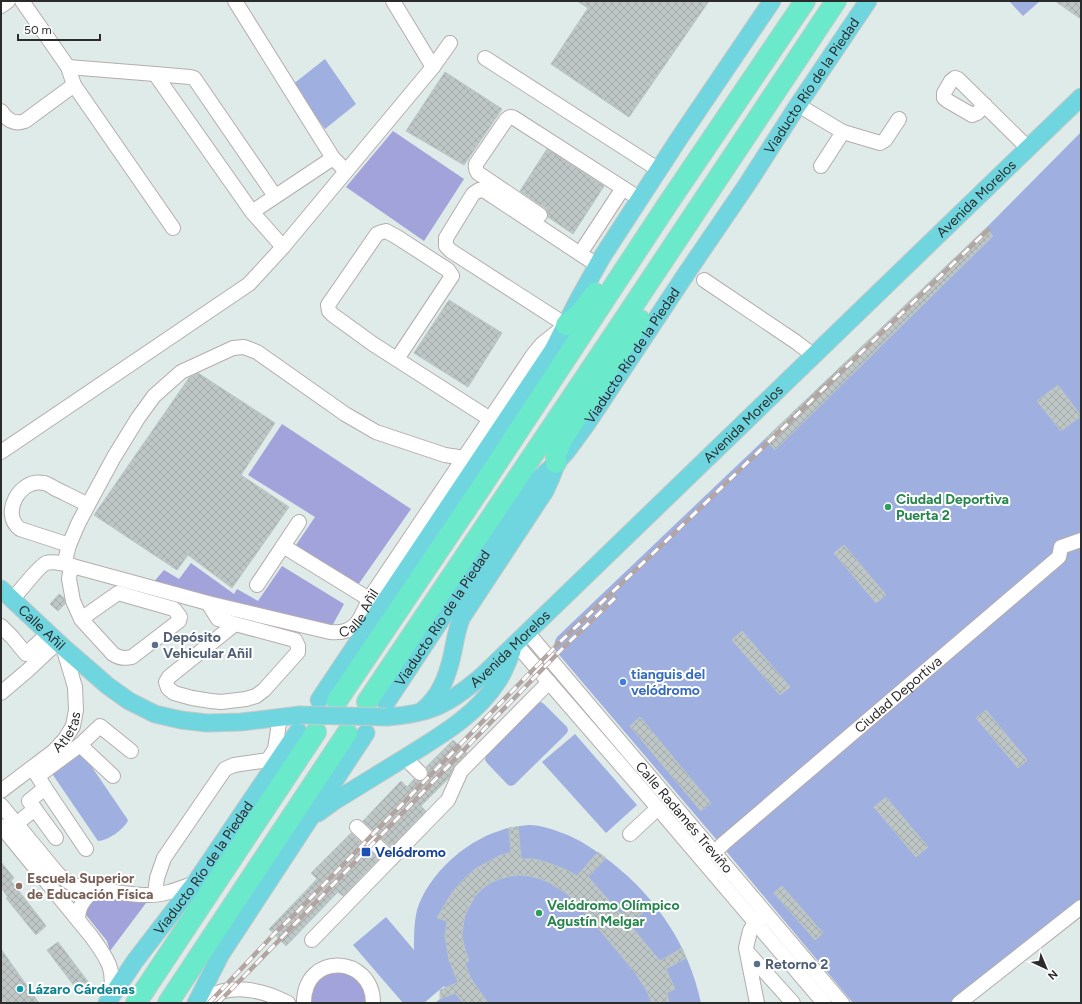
<svg xmlns="http://www.w3.org/2000/svg" width="1082" height="1004" font-family="Figtree,sans-serif">
	<style>
		.grass { fill: #a2a3da }
		.pitch { fill: #9fafe0 }
		.building { fill: url(#building-cross-hatch); stroke: #b8c6c6 }
		.lines { fill: none; stroke-linecap: round; stroke-linejoin: round }
		.minor-casing { stroke: #b5adab; stroke-width: 16 }
		.major-casing { stroke: #c8c8c8; stroke-width: 19 }
		.highway-casing { stroke: #c8c8c8; stroke-width: 22 }
		.minor { stroke: #fff; stroke-width: 14 }
		.major { stroke: #6fd5df; stroke-width: 17 }
		.highway { stroke: #6aeacb; stroke-width: 20 }
		.rail-casing { stroke: #b2a5a2; stroke-width: 4.5 }
		.rail { stroke: #fff; stroke-width: 3; stroke-dasharray: 9; stroke-linecap: butt }
		.major-bridge-casing { stroke: #c8c8c8; stroke-width: 19; stroke-linecap: butt }
		.major-bridge { stroke: #6fd5df; stroke-width: 17 }
		.leisure-dot { fill: #2e9e5b; stroke: #fff; stroke-width: 1.5 }
		.service-dot { fill: #5c6f8a; stroke: #fff; stroke-width: 1.5 }
		.shop-dot { fill: #3f7fe0; stroke: #fff; stroke-width: 1.5 }
		.transit-dot { fill: #1a4fb4; stroke: #fff; stroke-width: 1.5 }
		.education-dot { fill: #8d6e63; stroke: #fff; stroke-width: 1.5 }
		.culture-dot { fill: #0f9aa8; stroke: #fff; stroke-width: 1.5 }
		.labels { text-anchor: middle; dominant-baseline: central; stroke-width: 4; stroke-linejoin: round; paint-order: stroke }
		.street-label { font-size: 14px; fill: #2b2b2b; stroke: #fff }
		.leisure-label { font-size: 14px; font-weight: bold; fill: #27864d; stroke: #fff; text-anchor: start }
		.service-label { font-size: 14px; font-weight: bold; fill: #4e5e75; stroke: #fff; text-anchor: start }
		.shop-label { font-size: 14px; font-weight: bold; fill: #366cbe; stroke: #fff; text-anchor: start }
		.transit-label { font-size: 14px; font-weight: bold; fill: #164399; stroke: #fff; text-anchor: start }
		.education-label { font-size: 14px; font-weight: bold; fill: #785e54; stroke: #fff; text-anchor: start }
		.culture-label { font-size: 14px; font-weight: bold; fill: #0d838f; stroke: #fff; text-anchor: start }
	</style>
	<defs>
		<pattern id="building-cross-hatch" width="8" height="8" patternUnits="userSpaceOnUse"><rect width="8" height="8" fill="#bec6c6"/><path d="M0 0l8 8M0 8l8-8" fill="none" stroke="#a3aaaa"/></pattern>
	</defs>
	<rect width="100%" height="100%" fill="#dfebe9"/>
	<g class="grass">
		<polygon points="393,131 464,179 424,241 346,187"/>
		<polygon points="282,424 411,509 358,585 296,545 315,517 248,475"/>
		<polygon points="191,563 234,594 237,589 258,601 282,566 344,604 331,628 152,584 164,570 179,579"/>
		<path d="M105 896 144 901 146 903 110 951 107 941 86 915C84 904 96 898 105 896Z"/>
		<polygon points="333,972 347,973 363,984 368,1003 309,1003 309,999 317,981 327,974"/>
	</g>
	<g class="pitch">
		<polygon points="1009,1 1040,1 1023,16"/>
		<polygon points="325,59 356,104 325,129 292,85"/>
		<path d="M1081 132V905L954 1003H853L721 845 555 650C554 645 554 642 557 637L986 228Z"/>
		<polygon points="541,702 544,704 567,727 568,730 567,733 514,785 511,786 508,785 487,763 485,760 486,756 537,704"/>
		<polygon points="575,734 637,805 606,833 542,762"/>
		<path d="M75 754H83L128 820C125 829 107 841 98 841L53 775 52 772Z"/>
		<path d="M529 825C543 825 557 831 570 836 585 843 598 852 611 862 657 898 689 946 701 1003H435L440 999V990L445 988 444 986 424 1003H403L353 945 386 917 414 950C414 937 414 922 417 910 428 875 464 842 499 831 508 827 519 826 529 825Z"/>
	</g>
	<g class="building">
		<polygon points="577,1 709,1 629,117 551,64 588,8"/>
		<polygon points="1055,1 1081,1 1081,19"/>
		<polygon points="445,72 502,109 464,165 406,131"/>
		<polygon points="547,149 604,186 573,234 548,217 548,212 545,208 520,191"/>
		<polygon points="986,228 993,236 775,450 765,439"/>
		<polygon points="449,300 502,333 468,387 414,353"/>
		<polygon points="198,373 275,423 241,475 289,507 232,588 188,555 177,570 94,515 189,378"/>
		<polygon points="1058,385 1081,416 1061,431 1037,401"/>
		<polygon points="844,545 886,595 876,603 834,553"/>
		<polygon points="59,594 64,598 65,604 58,611 50,604"/>
		<polygon points="742,631 790,687 780,695 732,640"/>
		<polygon points="986,710 1027,760 1018,768 976,718"/>
		<polygon points="640,717 711,803 701,811 630,726"/>
		<polygon points="453,740 467,753 455,765 448,779 421,806 426,811 391,847 363,821 401,781 407,787 414,779 418,781 423,781 426,779 428,775 428,770 426,767"/>
		<polygon points="886,797 928,847 916,857 874,807"/>
		<polygon points="518,827 521,859 534,859 546,862 567,870 577,876 598,852 606,858 588,877 621,914 638,899 647,909 629,924 660,961 682,948 686,958 666,969 675,989 667,993 669,1003 652,1003 647,991 634,971 588,916 567,894 550,883 541,879 529,876 519,875 510,876 499,879 490,883 482,889 475,896 465,915 463,926 462,936 464,946 469,961 465,963 470,977 483,996 488,1003 463,1003 455,993 440,999 440,990 458,982 449,960 445,936 447,921 437,918 448,899 455,889 464,879 475,869 488,862 499,856 511,852 509,828"/>
		<polygon points="351,833 379,859 343,896 338,892 286,946 269,929 317,879 311,873"/>
		<polygon points="1,862 14,878 11,881 46,926 36,935 6,898 8,897 1,888"/>
		<polygon points="782,886 823,933 815,940 774,893"/>
		<polygon points="58,942 89,983 78,991 47,950"/>
		<polygon points="1,949 39,1003 1,1003"/>
	</g>
	<g class="lines">
		<defs>
			<g id="minor">
				<polyline points="22,1 68,67 74,85 173,228"/>
				<polyline points="235,1 333,158 346,171"/>
				<polyline points="393,1 433,67"/>
				<polyline points="1,6 8,1"/>
				<polyline points="485,58 659,170"/>
				<polyline points="68,67 155,74 252,212"/>
				<polyline points="155,74 190,77 194,78 275,196"/>
				<polyline points="798,105 843,132 821,166"/>
				<polyline points="985,105 977,113 972,115 948,101 944,98 944,93 951,81 955,78 958,79 1028,148"/>
				<path d="M1 111C7 120 14 125 25 121L74 85"/>
				<polyline points="843,132 880,143 885,140 899,119"/>
				<path d="M540 215 478 173C476 170 475 168 476 164L506 120C509 117 511 116 514 118L640 199"/>
				<polyline points="585,246 623,188"/>
				<polyline points="283,247 252,212 333,158"/>
				<polyline points="704,280 796,342 813,355"/>
				<polyline points="397,359 452,276 448,270 397,237 386,231 382,232 377,234 328,305 329,311 333,315 373,344 490,419"/>
				<polyline points="1,452 249,284 283,247 433,67 450,43"/>
				<path d="M69 545 20 529C0 514 20 478 43 483 47 483 51 486 54 488 66 494 77 499 88 505"/>
				<polyline points="283,546 369,599"/>
				<polyline points="65,564 66,557 69,545 78,524 88,505 114,457 138,418 154,396 181,372 233,348 244,347 257,352 345,414 376,432 445,455 465,458"/>
				<path d="M71 565 69 579 73 601 81 619 113 654C119 658 124 659 132 657L179 621 180 617 174 609 118 593 81 619"/>
				<polyline points="257,585 299,522"/>
				<path id="s1" d="M13 599C19 592 39 566 46 563 52 561 59 563 65 564L208 603 330 632C355 635 361 619 369 599L533 355 542 344 566 325 451 251 446 246V238L473 194 479 190 485 191 597 265"/>
				<polyline points="208,603 218,619 235,624 169,677 166,682 168,688 174,693 192,698 211,701 221,702 246,699 256,696 264,690 298,652 298,646 295,640 235,624"/>
				<polyline points="1,626 12,637 26,654 49,633"/>
				<path id="s2" d="M527 632 842 1003"/>
				<polyline points="515,643 645,793 824,1003"/>
				<polyline points="1,693 27,671 58,642"/>
				<polyline points="80,745 100,726 131,751"/>
				<polyline points="405,758 420,773"/>
				<polyline points="34,770 45,788 86,849"/>
				<polyline points="38,776 80,745 113,776"/>
				<polyline points="45,788 29,801 56,838"/>
				<path id="s3" d="M1 791 54 751 65 739 73 726 76 710 75 687 63 647"/>
				<path d="M1 805 58 874C66 881 76 888 87 889 92 889 97 889 102 890 116 892 131 895 145 895 162 896 179 889 195 883"/>
				<polyline points="16,824 35,809"/>
				<path d="M1 826 91 936C107 958 116 969 110 997"/>
				<polyline points="357,827 391,859"/>
				<polyline points="630,834 658,808"/>
				<path id="s4" d="M714 853 724 843 1059 557 1061 547 1081 540"/>
				<polyline points="155,894 157,878 164,858 225,769 234,765 268,760 275,749 280,717"/>
				<path d="M78 920C78 905 86 895 99 889"/>
				<polyline points="312,940 448,800 461,771 549,682"/>
				<polyline points="748,953 793,1003"/>
				<path d="M201 1003C225 981 262 989 288 1003"/>
				<path d="M304 1003C304 951 373 955 373 1003"/>
				<polyline points="757,1003 746,948 750,931 755,922 761,917"/>
				<polyline points="959,1003 1081,907"/>
			</g>
			<g id="major">
				<path id="s5" d="M1 589 63 647 108 686 129 701 155 714 181 720 207 723 241 722 300 715"/>
				<polyline points="319,700 553,350 577,302 602,257 680,137 772,1"/>
				<path id="s6" d="M386 703 527 490 556 463 567 451 586 425 688 271 748 183 798 105 868 1"/>
				<path d="M423 710C440 696 447 677 452 656 455 643 456 630 462 617L545 491 551 478 555 467"/>
				<path id="s7" d="M387 717C431 714 449 704 482 676L1081 97"/>
				<path d="M318 813 333 802C359 786 385 770 411 754 443 734 477 714 498 681 504 672 508 661 512 651"/>
				<path id="s8" d="M107 1003 135 961 195 883 298 731"/>
				<polyline points="196,1003 221,954 366,733"/>
			</g>
			<g id="highway">
				<polyline points="566,325 579,314 595,293"/>
				<polyline points="556,463 556,455 562,440 640,320"/>
				<polyline points="337,701 478,492 667,205 805,1"/>
				<polyline points="367,702 615,333 836,1"/>
				<polyline points="136,1003 316,732"/>
				<polyline points="168,1003 347,733"/>
			</g>
		</defs>
		<use href="#minor" class="minor-casing"/>
		<use href="#major" class="major-casing"/>
		<use href="#highway" class="highway-casing"/>
		<use href="#minor" class="minor"/>
		<use href="#major" class="major"/>
		<use href="#highway" class="highway"/>
		<defs>
			<g id="rail">
				<polyline points="209,1003 274,934 298,911 560,642 667,540 988,230"/>
				<polyline points="218,1003 564,647 615,598"/>
			</g>
		</defs>
		<use href="#rail" class="rail-casing"/>
		<use href="#rail" class="rail"/>
		<defs>
			<polyline id="major-bridge" points="300,715 387,717"/>
		</defs>
		<use href="#major-bridge" class="major-bridge-casing"/>
		<use href="#major-bridge" class="major-bridge"/>
	</g>
	<g class="leisure-dot">
		<circle cx="888" cy="507" r="4"/>
		<circle cx="539" cy="913" r="4"/>
	</g>
	<g class="service-dot">
		<circle cx="155" cy="645" r="4"/>
		<circle cx="757" cy="964" r="4"/>
	</g>
	<circle class="shop-dot" cx="623" cy="682" r="4"/>
	<rect class="transit-dot" x="361" y="847" width="10" height="10" rx="2"/>
	<circle class="education-dot" cx="19" cy="886" r="4"/>
	<circle class="culture-dot" cx="20" cy="989" r="4"/>
	<g class="labels">
		<g class="street-label">
			<text stroke="none"><textPath href="#s6" startOffset="751">Viaducto Río de la Piedad</textPath></text>
			<text stroke="none"><textPath href="#s7" startOffset="793">Avenida Morelos</textPath></text>
			<text stroke="none"><textPath href="#s6" startOffset="427">Viaducto Río de la Piedad</textPath></text>
			<text stroke="none"><textPath href="#s7" startOffset="469">Avenida Morelos</textPath></text>
			<text stroke="none"><textPath href="#s1" startOffset="380">Calle Añil</textPath></text>
			<text stroke="none"><textPath href="#s6" startOffset="102">Viaducto Río de la Piedad</textPath></text>
			<text stroke="none"><textPath href="#s5" startOffset="56">Calle Añil</textPath></text>
			<text stroke="none"><textPath href="#s7" startOffset="145">Avenida Morelos</textPath></text>
			<text stroke="none"><textPath href="#s4" startOffset="243">Ciudad Deportiva</textPath></text>
			<text stroke="none"><textPath href="#s3" startOffset="90">Atletas</textPath></text>
			<text stroke="none"><textPath href="#s2" startOffset="243">Calle Radamés Treviño</textPath></text>
			<text stroke="none"><textPath href="#s8" startOffset="166">Viaducto Río de la Piedad</textPath></text>
		</g>
		<g class="leisure-label">
			<text x="896" y="499">Ciudad Deportiva<tspan x="896" dy="16">Puerta 2</tspan></text>
			<text x="547" y="905">Velódromo Olímpico<tspan x="547" dy="16">Agustín Melgar</tspan></text>
		</g>
		<g class="service-label">
			<text x="163" y="637">Depósito<tspan x="163" dy="16">Vehicular Añil</tspan></text>
			<text x="765" y="964">Retorno 2</text>
		</g>
		<g class="shop-label">
			<text x="631" y="674">tianguis del<tspan x="631" dy="16">velódromo</tspan></text>
		</g>
		<g class="transit-label">
			<text x="375" y="852">Velódromo</text>
		</g>
		<g class="education-label">
			<text x="27" y="878">Escuela Superior<tspan x="27" dy="16">de Educación Física</tspan></text>
		</g>
		<g class="culture-label">
			<text x="28" y="989">Lázaro Cárdenas</text>
		</g>
	</g>
	<rect width="1082" height="1004" fill="none" stroke="#2b2b2b" stroke-width="4"/>
	<g transform="translate(1046 968) rotate(136)" stroke="#ffffff" stroke-width="3" paint-order="stroke">
	<path d="M0-3L7 15L0 10L-7 15Z" fill="#2b2b2b"/>
	<text y="-6" font-size="11" font-weight="bold" text-anchor="middle" fill="#2b2b2b">N</text>
	</g>
	<path d="M18 34v6h82v-6" fill="none" stroke="#2b2b2b" stroke-width="2"/>
	<text x="24" y="34" font-size="12" fill="#2b2b2b" stroke="#ffffff" stroke-width="3" paint-order="stroke">50 m</text>
</svg>
